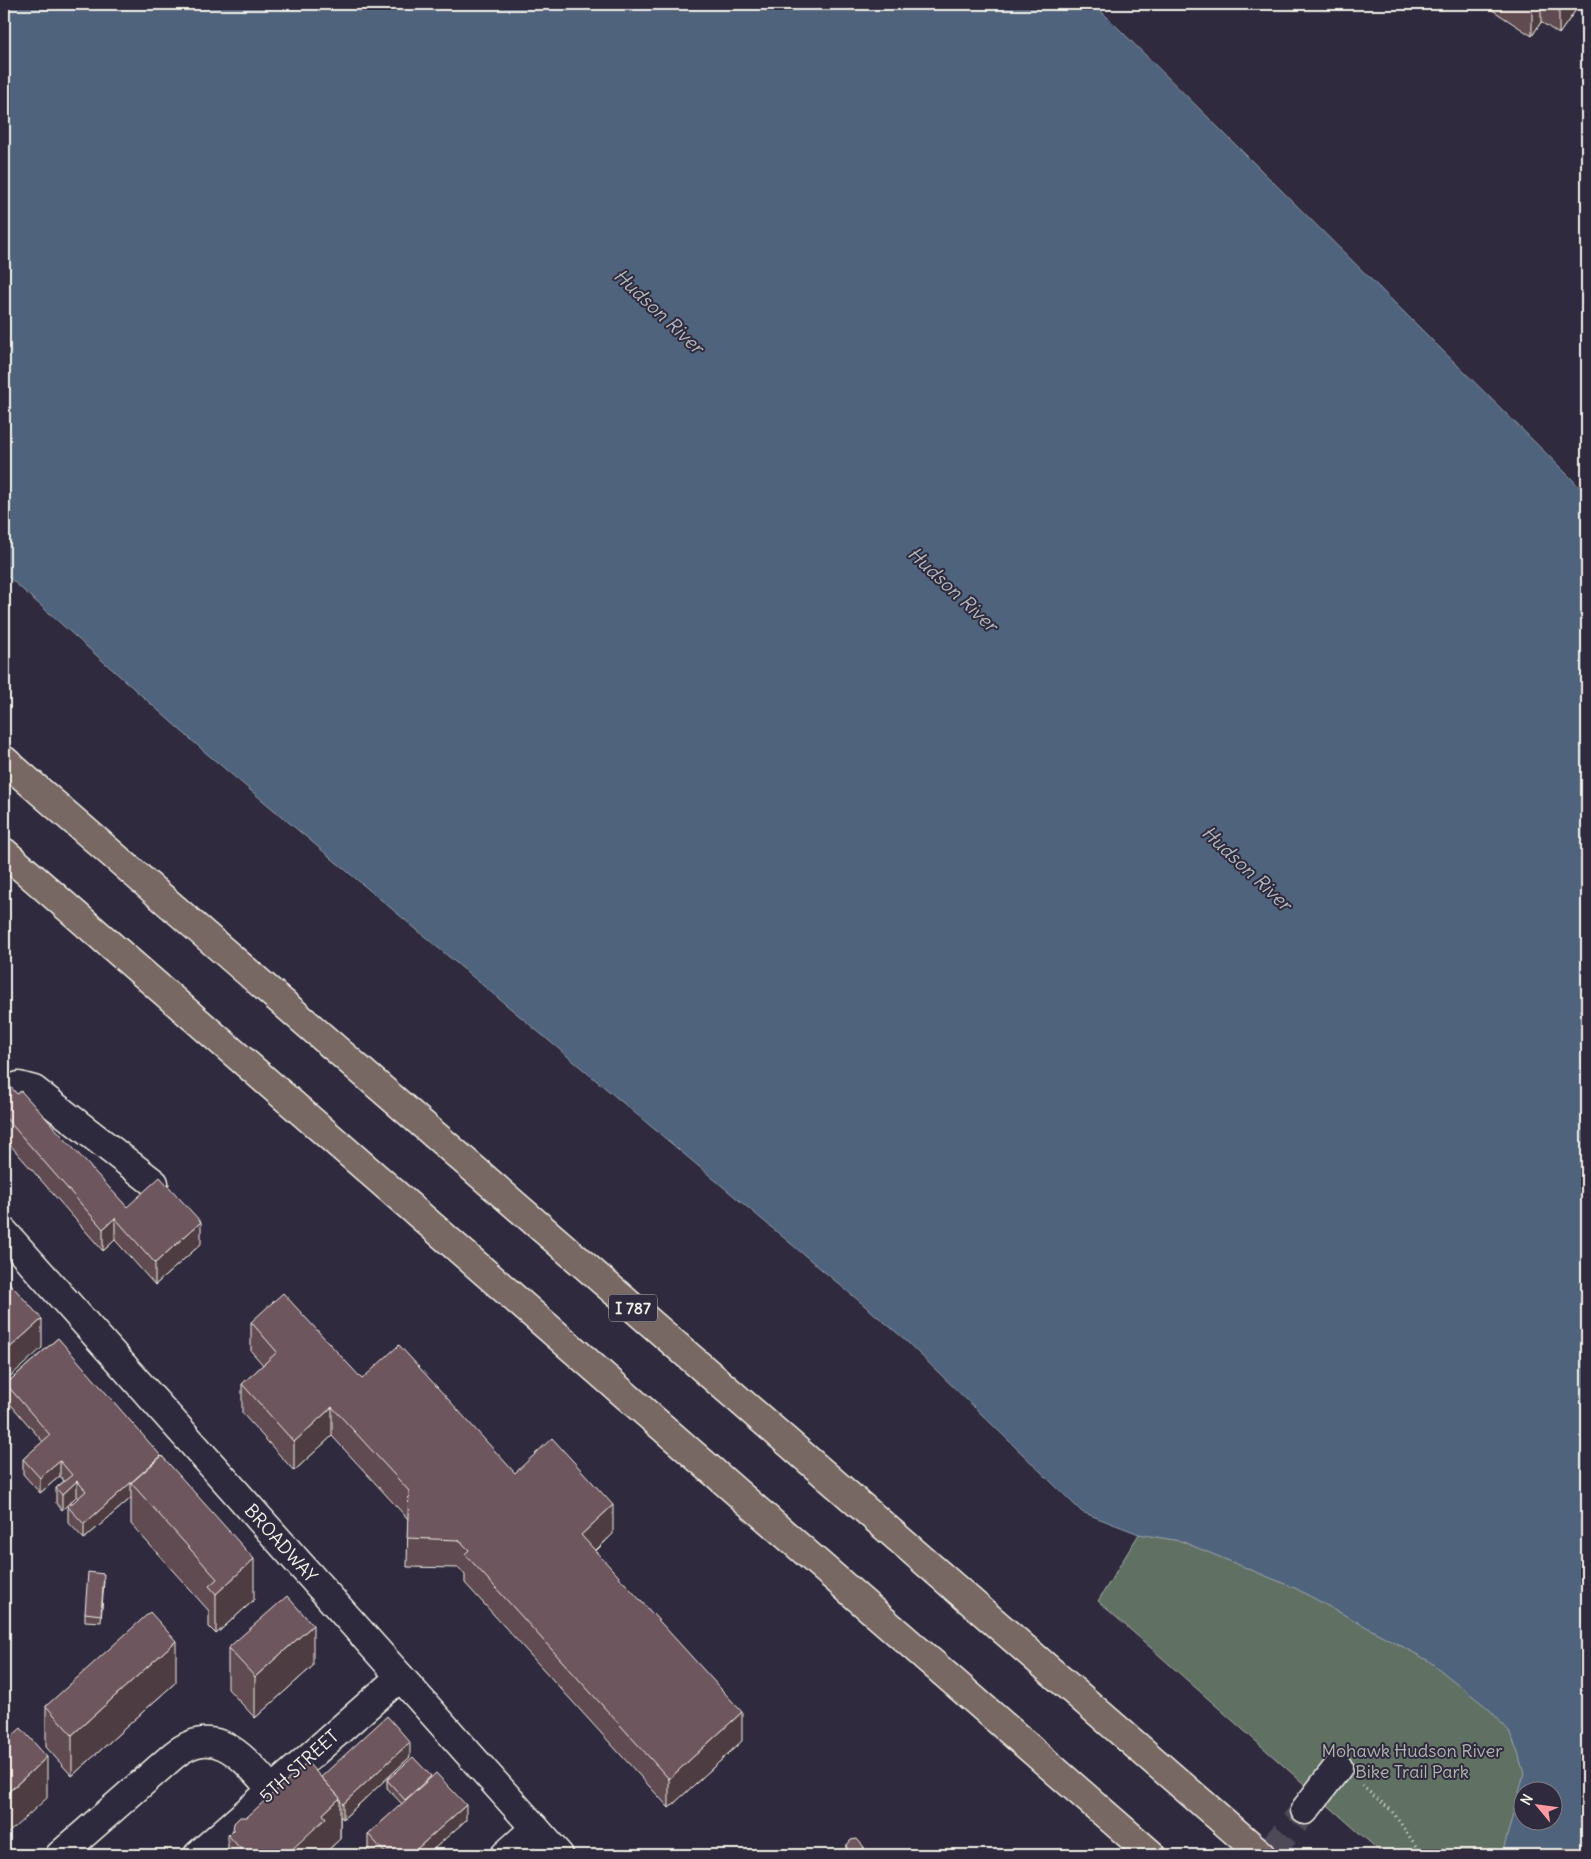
<svg xmlns="http://www.w3.org/2000/svg" width="1591" height="1859" font-family="Delius,sans-serif">
	<style>
		.green { fill: #606f64; stroke: #aab0a6 }
		.water { fill: #50647b; stroke: #929ca7; fill-rule: evenodd }
		.lines { fill: none; stroke-linecap: round; stroke-linejoin: round }
		.minor-tunnel { stroke: #4d4857; stroke-width: 28; stroke-dasharray: 28 14; stroke-linecap: butt }
		.minor-casing { stroke: #f4f1e8; stroke-width: 31 }
		.highway-casing { stroke: #f4f1e8; stroke-width: 31 }
		.path { stroke: #f4f1e8; stroke-width: 3; stroke-dasharray: 1 4; stroke-linecap: butt }
		.minor { stroke: #2f2a3d; stroke-width: 28 }
		.highway { stroke: #776864; stroke-width: 28 }
		.wall { fill: #5f4b51; stroke: #f4f1e8 }
		.shaded-wall { fill: #4d3d42; stroke: #f4f1e8 }
		.building { fill: #6e575e; stroke: #f4f1e8 }
		.labels { text-anchor: middle; dominant-baseline: central; stroke-width: 4; stroke-linejoin: round; paint-order: stroke }
		.shield { fill: #2f2a3d; stroke: #b9b5b5; stroke-width: 1 }
		.shield-label { font-size: 16px; font-weight: bold; fill: #f4f1e8 }
		.street-label { font-size: 18px; fill: #f4f1e8; stroke: #2f2a3d }
		.park-label { font-size: 18px; fill: #b1b6ad; stroke: #2f2a3d }
		.water-label { font-size: 19px; font-style: italic; fill: #b2b9bc; stroke: #2f2a3d }
	</style>
	<rect width="100%" height="100%" fill="#2f2a3d"/>
	<filter id="ink" filterUnits="userSpaceOnUse"><feTurbulence type="fractalNoise" baseFrequency=".02" numOctaves="2"/><feDisplacementMap in="SourceGraphic" scale="10" xChannelSelector="R" yChannelSelector="G"/><feConvolveMatrix kernelMatrix="1 2 1 2 8 2 1 2 1" color-interpolation-filters="sRGB"/></filter>
	<g filter="url(#ink)">
		<polygon class="green" points="1139,1534 1181,1541 1295,1588 1429,1661 1489,1709 1509,1731 1518,1752 1524,1774 1502,1855 1384,1855 1098,1601"/>
		<path class="water" d="M4 4H1094L1587 494V1855H1502L1524 1774 1518 1752 1509 1731 1489 1709 1429 1661 1295 1588 1181 1541 1139 1534 1082 1512 902 1337 206 753 4 573ZM1524 1792H1554V1822H1524Z"/>
		<g class="lines">
			<polyline class="minor-tunnel" points="1267,1855 1305,1810"/>
			<defs>
				<g id="minor">
					<polyline points="4,1092 19,1086 34,1090 154,1183"/>
					<polyline points="4,1232 559,1855"/>
					<polyline points="1305,1810 1338,1767"/>
					<path d="M60 1855 174 1755C217 1721 245 1760 272 1790"/>
					<polyline points="198,1855 400,1677"/>
					<polyline points="505,1855 535,1828"/>
				</g>
				<g id="highway">
					<polyline points="4,760 1262,1855"/>
					<polyline points="4,852 1152,1855"/>
				</g>
			</defs>
			<use href="#minor" class="minor-casing"/>
			<use href="#highway" class="highway-casing"/>
			<polyline class="path" points="1362,1786 1392,1811 1422,1855"/>
			<use href="#minor" class="minor"/>
			<use href="#highway" class="highway"/>
		</g>
		<g class="wall">
			<polygon points="1483,4 1580,4 1559,34 1541,22 1532,36"/>
			<polygon points="4,1092 17,1094 127,1207 201,1244 155,1285 115,1240 103,1251 4,1138"/>
			<polygon points="251,1322 362,1379 515,1473 613,1534 596,1551 742,1741 669,1808 465,1583 465,1575 459,1568 407,1567 408,1519 332,1436 294,1471 242,1413 242,1384 263,1365 251,1351"/>
			<polygon points="58,1338 254,1600 216,1634 209,1627 209,1611 131,1524 131,1498 84,1539 68,1522 68,1507 79,1498 77,1496 62,1510 56,1503 56,1488 64,1481 60,1476 40,1493 23,1474 23,1459 43,1442 6,1399 6,1384"/>
			<polygon points="104,1581 101,1622 85,1621 85,1613"/>
			<polygon points="228,1648 313,1666 255,1718 228,1689"/>
			<polygon points="176,1682 72,1776 46,1747 46,1706"/>
			<polygon points="410,1757 343,1819 340,1816 340,1839 326,1852 326,1855 228,1855 228,1835 247,1817"/>
			<polygon points="431,1777 466,1820 427,1855 374,1855 368,1849 368,1834 402,1804 387,1788 387,1780"/>
			<polygon points="846,1846 864,1854 863,1855 840,1855 846,1853"/>
		</g>
		<g class="shaded-wall">
			<polygon points="1534,4 1541,4 1541,22 1532,36 1532,7"/>
			<polygon points="1560,4 1580,4 1559,34 1559,5"/>
			<polygon points="115,1218 115,1240 103,1251 103,1229"/>
			<polygon points="201,1222 201,1244 155,1285 155,1263"/>
			<polygon points="42,1319 42,1348 4,1382 4,1353"/>
			<polygon points="332,1407 332,1436 294,1471 294,1442"/>
			<polygon points="161,1456 131,1483 131,1498 84,1539 84,1524"/>
			<polygon points="60,1461 60,1476 40,1493 40,1478"/>
			<polygon points="77,1481 77,1496 62,1510 62,1495"/>
			<polygon points="613,1505 613,1534 581,1564 581,1535"/>
			<polygon points="254,1559 254,1600 216,1634 216,1594"/>
			<polygon points="313,1625 313,1666 255,1718 255,1677"/>
			<polygon points="176,1641 176,1682 72,1776 72,1735"/>
			<polygon points="742,1712 742,1741 669,1808 669,1779"/>
			<polygon points="410,1742 410,1757 343,1819 343,1804"/>
			<polygon points="47,1757 47,1798 4,1837 4,1796"/>
			<polygon points="340,1798 340,1839 326,1852 326,1855 288,1855 288,1853 323,1814"/>
			<polygon points="466,1805 466,1820 427,1855 410,1855"/>
			<polygon points="864,1847 863,1855 857,1855"/>
		</g>
		<g class="building">
			<polygon points="1527,4 1534,4 1532,7"/>
			<polygon points="10,1086 17,1094 21,1091 127,1207 160,1177 201,1222 155,1263 115,1218 103,1229 4,1116 4,1092"/>
			<polygon points="4,1277 42,1319 4,1353"/>
			<polygon points="283,1293 362,1379 399,1345 515,1473 552,1438 613,1505 581,1535 742,1712 669,1779 465,1554 469,1550 459,1540 407,1538 409,1491 332,1407 294,1442 242,1384 277,1352 251,1322"/>
			<polygon points="58,1338 161,1456 84,1524 68,1507 86,1491 77,1481 62,1495 56,1488 72,1475 60,1461 40,1478 23,1459 50,1435 6,1384"/>
			<polygon points="162,1456 254,1559 216,1594 209,1586 217,1579 131,1483"/>
			<polygon points="88,1572 104,1574 101,1615 85,1613"/>
			<polygon points="287,1596 313,1625 255,1677 228,1648"/>
			<polygon points="150,1612 176,1641 72,1735 46,1706"/>
			<polygon points="387,1716 410,1742 343,1804 340,1801 340,1798 321,1777"/>
			<polygon points="21,1728 47,1757 4,1796 4,1743"/>
			<polygon points="413,1757 431,1776 405,1800 387,1780"/>
			<polygon points="307,1762 340,1798 323,1814 326,1818 288,1853 290,1855 246,1855 228,1835 233,1830 234,1823 240,1817 247,1817"/>
			<polygon points="436,1773 466,1805 410,1855 387,1855 368,1834"/>
			<polygon points="857,1839 864,1847 860,1854 857,1855 850,1854 846,1846 851,1840"/>
			<polygon points="844,1851 848,1855 840,1855"/>
			<polygon points="507,1852 510,1855 504,1855"/>
		</g>
	</g>
	<g class="labels">
		<rect class="shield" x="609" y="1294.5" width="48" height="27" rx="4"/>
		<g class="shield-label">
			<text x="633" y="1308">I 787</text>
		</g>
		<g class="street-label">
			<text transform="translate(281 1543) rotate(48)">BROADWAY</text>
			<text transform="translate(299 1766) rotate(-42)">5TH STREET</text>
		</g>
		<g class="park-label">
			<text x="1412" y="1750">Mohawk Hudson River<tspan x="1412" dy="21">Bike Trail Park</tspan></text>
		</g>
		<g class="water-label">
			<text transform="translate(659 311) rotate(43)">Hudson River</text>
			<text transform="translate(953 589) rotate(43)">Hudson River</text>
			<text transform="translate(1247 868) rotate(43)">Hudson River</text>
		</g>
	</g>
	<rect width="1591" height="1859" fill="none" stroke="#2f2a3d" stroke-width="20"/>
	<rect x="10" y="10" width="1571" height="1839" fill="none" stroke="#f4f1e8" stroke-width="2" filter="url(#ink)"/>
	<g transform="translate(1538 1806) rotate(299)"><circle r="24" fill="#2f2a3d" stroke="#7e7a81"/>
	<path d="M0-4L9 19L0 12L-9 19Z" fill="#ff9aa2"/>
	<text y="-8" font-size="14" font-weight="bold" text-anchor="middle" fill="#f4f1e8">N</text>
	</g>
</svg>
